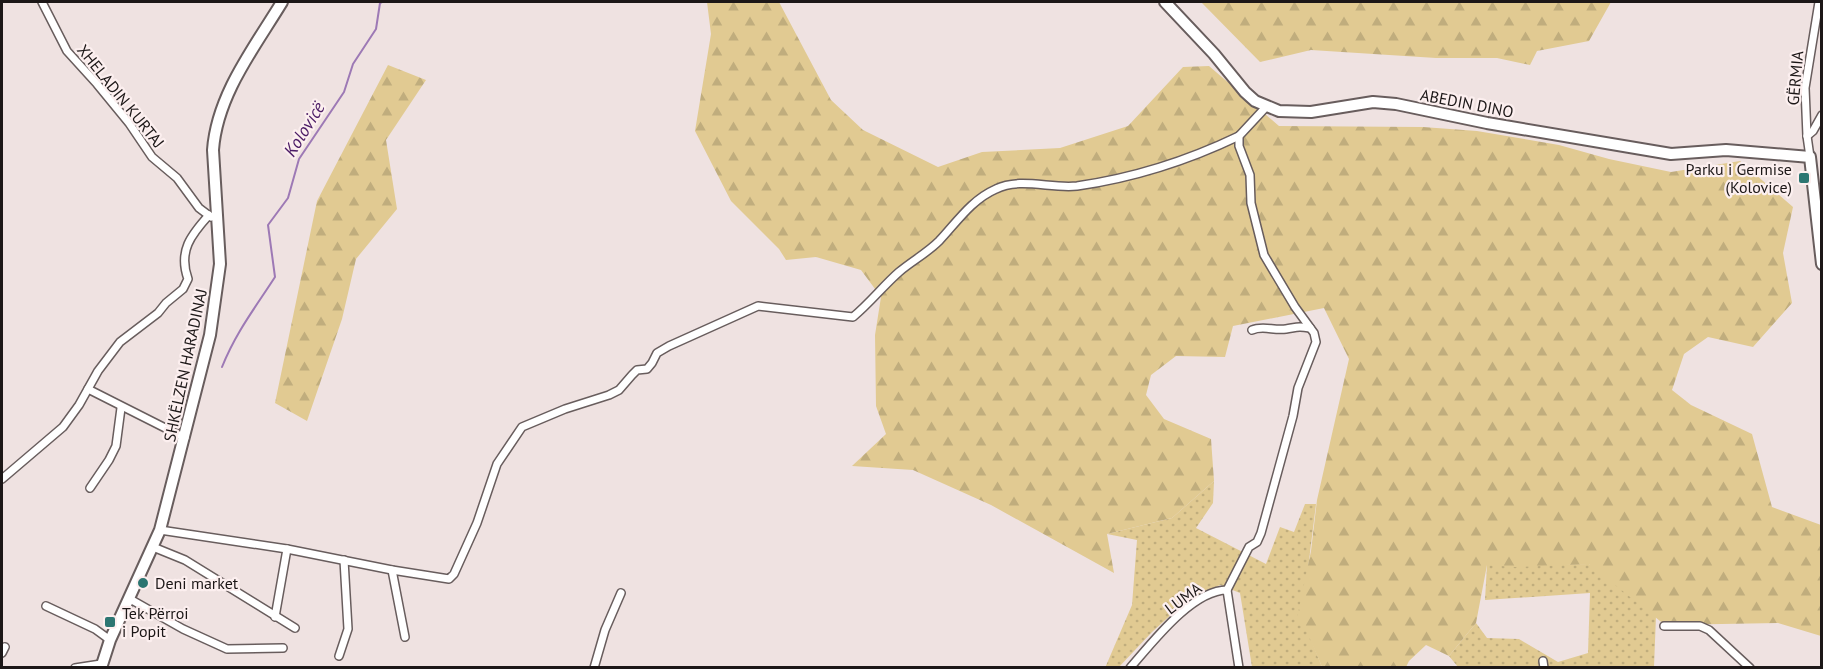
<svg xmlns="http://www.w3.org/2000/svg" width="1823" height="669" font-family="'PT Sans',sans-serif">
	<style>
		.green { fill: url(#green-dots) }
		.forest { fill: url(#forest-firs) }
		.lines { fill: none; stroke-linecap: round; stroke-linejoin: round }
		.stream { stroke: #9d79b5; stroke-width: 2 }
		.street-casing { stroke: #685d5d; stroke-width: 10 }
		.secondary-casing { stroke: #685d5d; stroke-width: 14 }
		.street { stroke: #fff; stroke-width: 7 }
		.secondary { stroke: #fff; stroke-width: 10 }
		.poi-dot { fill: #2c7672; stroke: #fcefef; stroke-width: 2 }
		.labels { text-anchor: middle; dominant-baseline: central; stroke-width: 4.5; stroke-linejoin: round; paint-order: stroke }
		.street-label { font-size: 16px; fill: #1c1717; stroke: #fcefef }
		.poi-label { font-size: 16px; fill: #1c1717; stroke: #fcefef; text-anchor: start }
		.water-label { font-size: 18px; font-style: italic; fill: #4c1c66; stroke: #fcefef }
	</style>
	<defs>
		<pattern id="green-dots" width="8" height="8" patternUnits="userSpaceOnUse" patternTransform="scale(1.5)"><rect width="8" height="8" fill="#e1ca92"/><path d="M2 2h.1M6 6h.1" fill="none" stroke="#c0ad7d" stroke-width="1.8" stroke-linecap="round"/></pattern>
		<pattern id="forest-firs" width="22" height="20" patternUnits="userSpaceOnUse" patternTransform="scale(1.5)"><rect width="22" height="20" fill="#e1ca92"/><path d="M5 1l3.5 6h-7zM16 11l3.5 6h-7z" fill="#c0ad7d"/></pattern>
	</defs>
	<rect width="100%" height="100%" fill="#efe2e1"/>
	<g class="green">
		<polygon points="1214,481 1213,503 1196,528 1266,564 1280,527 1294,532 1305,504 1316,504 1302,617 1322,667 1252,667 1240,593 1220,585 1185,602 1152,632 1119,667 1105,668 1132,605 1137,540 1107,534 1172,518"/>
		<polygon points="1589,564 1657,590 1654,667 1458,667 1449,656 1476,623 1487,638 1519,639 1558,662 1588,653 1590,593 1485,600 1487,565"/>
	</g>
	<g class="forest">
		<polygon points="707,2 779,2 831,100 863,130 938,167 982,152 1060,148 1128,126 1183,67 1209,66 1279,126 1423,127 1477,131 1559,145 1609,159 1671,172 1740,161 1793,207 1783,253 1792,303 1753,347 1708,337 1684,354 1672,390 1691,405 1752,434 1772,507 1821,525 1821,636 1778,623 1665,625 1589,564 1515,567 1487,565 1476,623 1449,656 1426,645 1409,661 1406,667 1322,667 1307,632 1297,618 1311,551 1317,500 1349,359 1324,308 1233,326 1225,357 1176,356 1151,375 1146,395 1164,419 1211,439 1214,481 1172,518 1107,534 1114,573 991,505 913,470 852,466 886,434 876,406 875,335 881,297 861,270 816,257 786,260 779,249 731,201 695,131 711,34"/>
		<polygon points="1201,2 1611,2 1589,41 1537,51 1530,65 1497,58 1436,58 1311,50 1260,62"/>
		<polygon points="388,65 426,80 386,140 397,209 356,259 342,319 307,421 275,403 317,201"/>
	</g>
	<g class="lines">
		<path class="stream" d="M222 367C236 332 255 308 275 277L268 225 288 198 299 159 344 92 353 64 376 29 380 3 382 2"/>
		<defs>
			<g id="street">
				<polyline points="42,2 67,51 97,84 129,123 152,157 177,178 199,208 211,217"/>
				<polyline points="1807,136 1813,131 1822,115"/>
				<polyline points="1810,157 1807,136 1805,88 1819,2"/>
				<path d="M1252 330C1263 325 1274 331 1286 329 1298 327 1298 326 1310 328"/>
				<polyline points="88,389 185,438"/>
				<path d="M2 479 63 427 79 405 98 371 120 342 158 313 166 303 183 289 188 279C178 251 191 235 209 215"/>
				<polyline points="90,488 109,460 116,446 121,408"/>
				<path d="M160 530 287 549 392 570 449 579 454 574 477 523 497 464 522 427 565 409 609 395 619 390 632 375 637 370 647 369 652 363 657 353 669 346 758 306 853 317C870 303 883 286 899 272 912 261 927 253 939 241 957 222 971 200 996 189 1020 177 1051 189 1077 186 1133 178 1189 160 1239 136"/>
				<polyline points="153,547 185,560 295,628"/>
				<polyline points="392,570 405,637"/>
				<polyline points="1227,590 1249,547 1257,542 1261,533 1293,416 1298,388 1316,342 1314,333 1295,307 1264,255 1251,203 1250,175 1239,146 1239,136 1266,107"/>
				<polyline points="130,599 183,629 227,649 283,648"/>
				<polyline points="46,606 95,629 110,640"/>
				<polyline points="275,617 287,549"/>
				<polyline points="1664,626 1700,626 1709,630 1750,668"/>
				<polyline points="2,653 5,647"/>
				<polyline points="339,656 348,629 344,560"/>
				<polyline points="1543,661 1544,668"/>
				<polyline points="75,668 101,664"/>
				<polyline points="594,668 605,630 621,593"/>
				<path d="M1130 668C1152 643 1192 590 1227 590L1239 668"/>
			</g>
			<g id="secondary">
				<polyline points="1165,2 1214,54 1245,92 1255,101 1279,111 1311,112 1373,102 1396,104 1487,123 1671,154 1726,150 1810,157 1822,264"/>
				<path d="M101 668 110 640 160 530 210 335 220 264 213 150C217 95 254 48 282 2"/>
			</g>
		</defs>
		<use href="#street" class="street-casing"/>
		<use href="#secondary" class="secondary-casing"/>
		<use href="#street" class="street"/>
		<use href="#secondary" class="secondary"/>
	</g>
	<g class="poi-dot">
		<rect x="1798" y="172" width="12" height="12" rx="3"/>
		<circle cx="143" cy="583" r="6"/>
		<rect x="104" y="616" width="12" height="12" rx="3"/>
	</g>
	<g class="labels">
		<g class="street-label">
			<text transform="translate(1795 78) rotate(-85)">GËRMIA</text>
			<text transform="translate(121 96) rotate(51)">XHELADIN KURTAJ</text>
			<text transform="translate(1467 103) rotate(11)">ABEDIN DINO</text>
			<text transform="translate(185 365) rotate(-78)">SHKËLZEN HARADINAJ</text>
			<text transform="translate(1183 598) rotate(-37)">LUMA</text>
		</g>
		<g class="poi-label">
			<text x="1792" y="169" text-anchor="end">Parku i Germise<tspan x="1792" dy="18">(Kolovice)</tspan></text>
			<text x="155" y="583">Deni market</text>
			<text x="122" y="613">Tek Përroi<tspan x="122" dy="18">i Popit</tspan></text>
		</g>
		<g class="water-label">
			<text transform="translate(304 129) rotate(-58)">Kolovicë</text>
		</g>
	</g>
	<rect width="1823" height="669" fill="none" stroke="#1c1717" stroke-width="6"/>
</svg>
